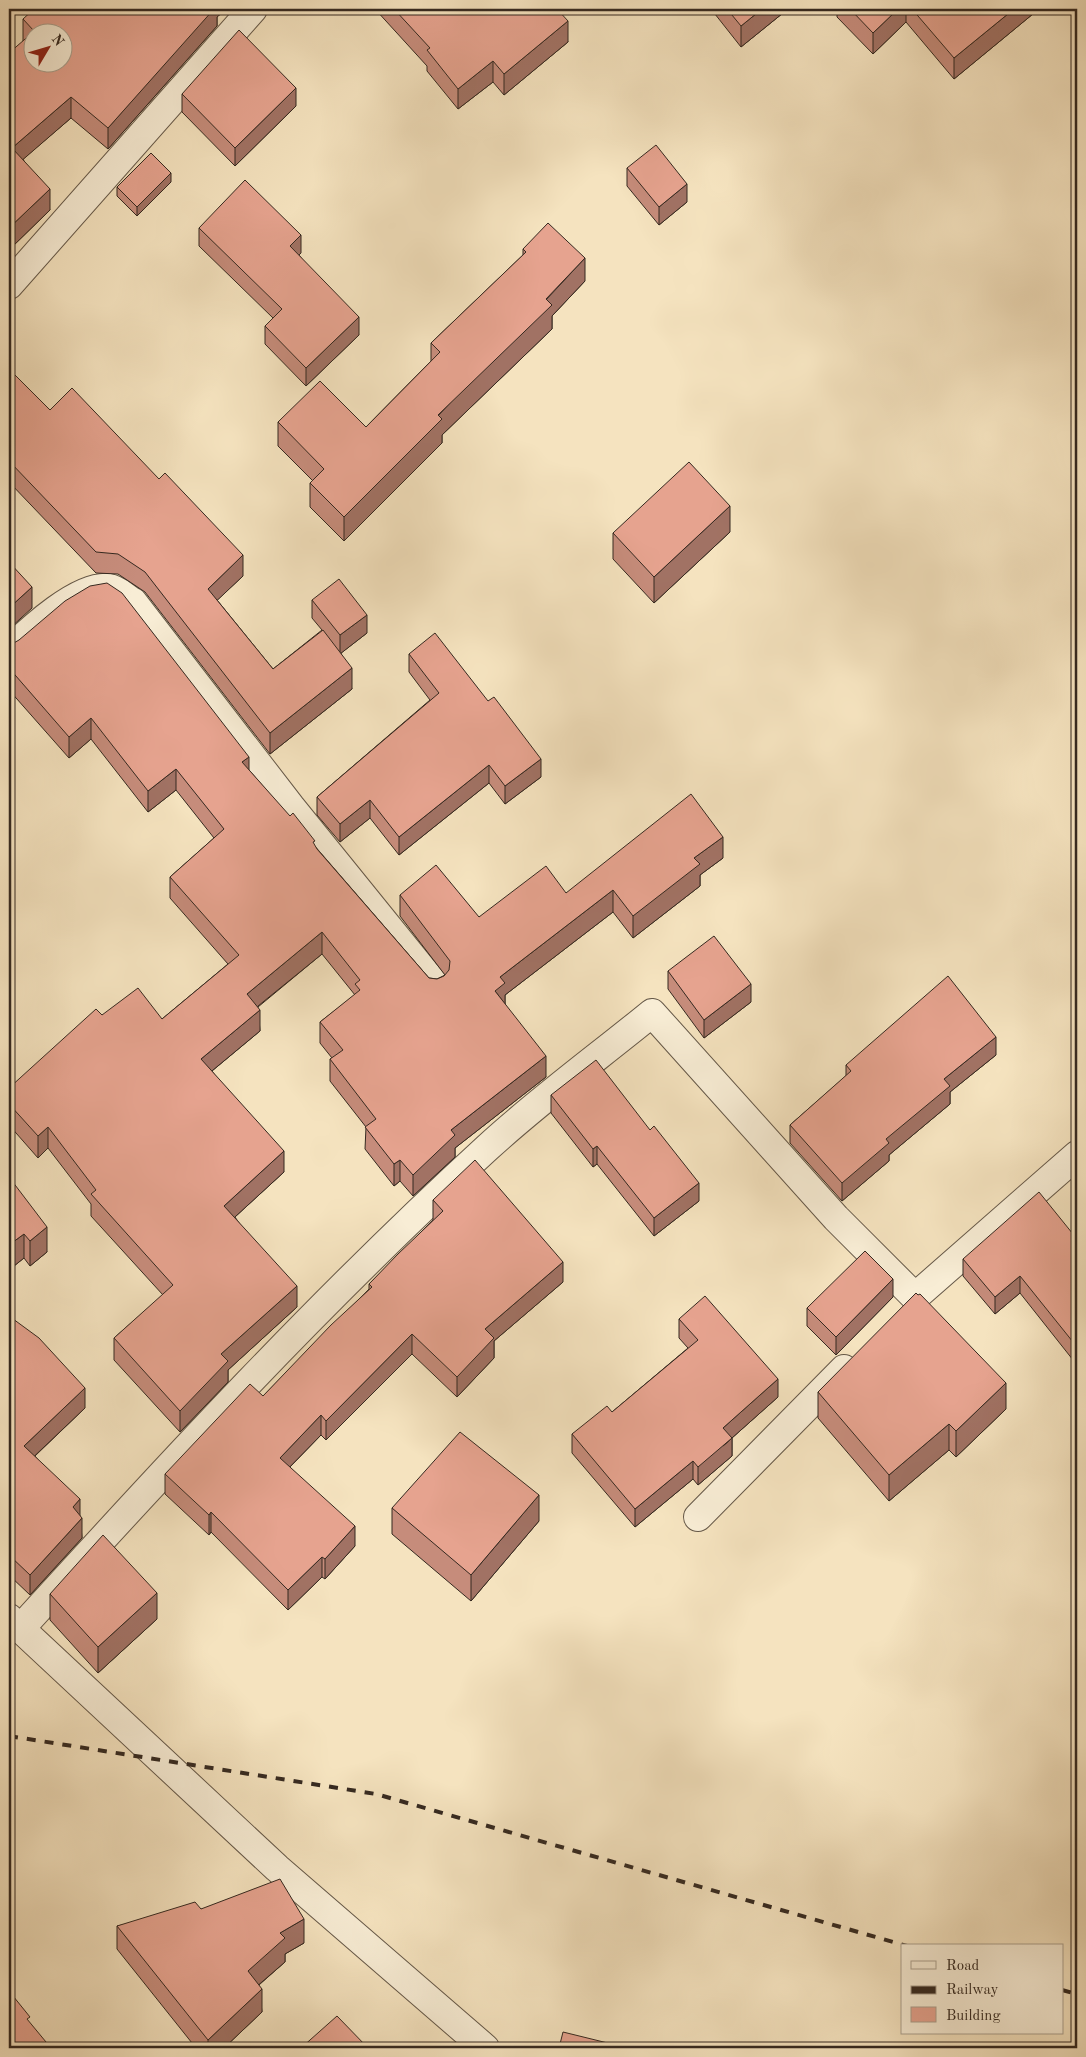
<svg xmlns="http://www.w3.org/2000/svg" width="1086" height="2057" font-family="'Old Standard TT',serif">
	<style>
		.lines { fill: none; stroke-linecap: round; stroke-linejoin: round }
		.minor-casing { stroke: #655848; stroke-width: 30 }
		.minor { stroke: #f8edd5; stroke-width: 28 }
		.rail { stroke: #352920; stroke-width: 4; stroke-dasharray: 9 9; stroke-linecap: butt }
		.wall { fill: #c68c7b; stroke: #352920 }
		.shaded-wall { fill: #a17264; stroke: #352920 }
		.building { fill: #e6a38f; stroke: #352920 }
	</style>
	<rect width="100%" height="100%" fill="#f5e3bf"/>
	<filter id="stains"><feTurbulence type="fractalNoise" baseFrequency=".004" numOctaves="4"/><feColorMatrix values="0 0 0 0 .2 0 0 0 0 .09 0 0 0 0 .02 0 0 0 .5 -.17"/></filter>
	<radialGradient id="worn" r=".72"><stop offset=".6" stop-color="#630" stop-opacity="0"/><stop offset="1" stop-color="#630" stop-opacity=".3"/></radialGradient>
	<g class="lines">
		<defs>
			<g id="minor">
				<polyline points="9,285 253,9"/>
				<path d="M9 650C30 630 79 584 109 588 117 589 126 598 133 602L291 807 435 985"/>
				<polyline points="698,1517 844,1369"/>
				<polyline points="9,1618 277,1868 485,2048"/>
				<path d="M20 1629C170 1464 322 1299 487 1148 539 1100 597 1058 652 1013L836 1218 915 1297 1077 1155"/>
			</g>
		</defs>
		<use href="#minor" class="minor-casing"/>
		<use href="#minor" class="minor"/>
		<g class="rail">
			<polyline points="9,1736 376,1794 907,1946"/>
			<polyline points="1062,1990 1077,1994"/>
		</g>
	</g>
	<g class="wall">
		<polygon points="375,9 557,9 568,42 504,95 493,82 458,109 427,71 427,66"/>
		<polygon points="711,9 788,9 741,47"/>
		<polygon points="837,9 1039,9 954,79 906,22 873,54 837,17"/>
		<polygon points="217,17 217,26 108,149 71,118 23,159 50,210 12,247 12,252 9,255 23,40 23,19"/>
		<polygon points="182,94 296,106 235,166 182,112"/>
		<polygon points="627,168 687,202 659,225 627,186"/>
		<polygon points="171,182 137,216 117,196 117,187"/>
		<polygon points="199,228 301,253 299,255 359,335 306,386 265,344 265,326 273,318 199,246"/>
		<polygon points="523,249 585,281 552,316 552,329 442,435 442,443 344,541 310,507 310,483 313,481 278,446 278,422 366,427 431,361 431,343 523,255"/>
		<polygon points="9,369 50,410 243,576 217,600 273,669 322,630 312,618 312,600 367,633 341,653 352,689 270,754 145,592 118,574 96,573 9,482"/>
		<polygon points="730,532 654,603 613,559 613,533"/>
		<polygon points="9,644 249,770 429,978 437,979 445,975 400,916 400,895 479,917 566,893 723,858 700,875 700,886 633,938 613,912 505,995 505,1004 546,1077 455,1148 455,1157 413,1196 400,1181 394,1186 365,1149 366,1127 330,1081 330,1059 332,1058 320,1043 320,1022 355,995 322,954 258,1007 260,1031 212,1071 284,1172 235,1217 297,1307 228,1370 228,1382 180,1432 114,1360 114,1338 163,1295 91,1216 91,1204 48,1148 38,1158 9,1125 9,1088 102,1015 162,1019 228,964 170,898 170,877 214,838 176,790 148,812 91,739 69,758 9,690"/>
		<polygon points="409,654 541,777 505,804 489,783 399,855 370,818 340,842 317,815 317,797 430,700 409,672"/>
		<polygon points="668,971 751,1002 704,1038 668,989"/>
		<polygon points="996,1055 950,1092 950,1104 889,1155 889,1161 842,1201 790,1143 790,1125 846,1076 846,1065"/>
		<polygon points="551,1095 699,1201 654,1236 597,1164 593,1167 551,1113"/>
		<polygon points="9,1177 47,1252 30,1266 24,1258 9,1270"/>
		<polygon points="433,1200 563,1282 494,1341 494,1358 457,1397 412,1354 326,1440 321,1435 290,1467 355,1546 325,1579 322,1577 288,1610 211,1532 209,1535 165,1494 165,1474 263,1396 369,1289 369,1284 433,1220"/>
		<polygon points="1077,1239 1077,1365 1020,1293 995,1314 963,1276 963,1259"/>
		<polygon points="893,1297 836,1355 807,1326 807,1308"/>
		<polygon points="9,1316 85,1408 35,1456 80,1516 82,1538 30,1595 9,1575"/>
		<polygon points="679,1319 778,1397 732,1438 732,1456 698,1485 693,1479 635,1527 572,1453 572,1434 612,1412 688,1348 679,1338"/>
		<polygon points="818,1392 1006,1409 956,1457 949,1450 889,1501 818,1418"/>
		<polygon points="392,1508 539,1521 471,1601 392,1534"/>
		<polygon points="50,1594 157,1619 98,1673 50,1620"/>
		<polygon points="201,1909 304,1943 285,1954 285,1962 259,1985 262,2012 224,2048 196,2048 117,1949 117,1926"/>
	</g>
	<g class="shaded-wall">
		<polygon points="212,9 227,9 217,17 217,26 108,149 108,128"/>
		<polygon points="762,9 788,9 741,47 741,26"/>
		<polygon points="898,9 906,9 906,22 873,54 873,33"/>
		<polygon points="1014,9 1039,9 954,79 954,58"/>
		<polygon points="568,21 568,42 504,95 504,74"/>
		<polygon points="493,61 493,82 458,109 458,89"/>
		<polygon points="296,88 296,106 235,166 235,148"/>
		<polygon points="71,97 71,118 12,169 12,148"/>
		<polygon points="171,173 171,182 137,216 137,207"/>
		<polygon points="687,184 687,202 659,225 659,207"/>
		<polygon points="50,189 50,210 12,247 12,252 9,255 9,228"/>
		<polygon points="301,235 301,253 290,264 290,246"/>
		<polygon points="585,258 585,281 552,316 552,329 442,435 442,443 344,541 344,517"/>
		<polygon points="359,317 359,335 306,386 306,368"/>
		<polygon points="730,506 730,532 654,603 654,577"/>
		<polygon points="243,555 243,576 208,609 208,589"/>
		<polygon points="32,587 32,608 9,629 9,608"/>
		<polygon points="367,615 367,633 340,654 340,635"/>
		<polygon points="352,668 352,689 270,754 270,733"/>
		<polygon points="91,718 91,739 69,758 69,737"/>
		<polygon points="249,757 249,778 242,762"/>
		<polygon points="541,759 541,777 505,804 505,786"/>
		<polygon points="489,765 489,783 399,855 399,837"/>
		<polygon points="176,769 176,790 148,812 148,791"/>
		<polygon points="370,800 370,818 340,842 340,824"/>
		<polygon points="723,837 723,858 700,875 700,886 633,938 633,916 694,858"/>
		<polygon points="613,890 613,912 505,995 505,1004 495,991 500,977"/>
		<polygon points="322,932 322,954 247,1015 247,994"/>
		<polygon points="751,984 751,1002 704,1038 704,1020"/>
		<polygon points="260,1010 260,1031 201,1080 201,1059"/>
		<polygon points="996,1037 996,1055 950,1092 950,1104 889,1155 889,1161 842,1201 842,1183 886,1139 944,1079"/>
		<polygon points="546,1056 546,1077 455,1148 455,1157 413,1196 413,1175 451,1130"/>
		<polygon points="48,1127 48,1148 38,1158 38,1136"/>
		<polygon points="597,1146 597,1164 593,1167 593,1149"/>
		<polygon points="284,1151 284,1172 224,1227 224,1206"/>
		<polygon points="400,1160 400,1181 394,1186 394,1164"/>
		<polygon points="699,1183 699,1201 654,1236 654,1218"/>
		<polygon points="47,1227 47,1252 30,1266 30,1241"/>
		<polygon points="24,1234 24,1258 9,1270 9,1245"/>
		<polygon points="563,1262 563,1282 494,1341 494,1358 457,1397 457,1377 485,1329"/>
		<polygon points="1020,1276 1020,1293 995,1314 995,1297"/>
		<polygon points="893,1279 893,1297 836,1355 836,1337"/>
		<polygon points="297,1286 297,1307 228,1370 228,1382 180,1432 180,1411 221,1354"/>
		<polygon points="412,1334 412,1354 326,1440 326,1421"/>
		<polygon points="778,1379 778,1397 723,1446 732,1438 732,1456 698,1485 698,1467 723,1428"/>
		<polygon points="1006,1383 1006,1409 956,1457 956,1431"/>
		<polygon points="85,1388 85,1408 24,1466 24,1446"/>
		<polygon points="321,1415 321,1435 280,1477 280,1458"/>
		<polygon points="949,1424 949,1450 889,1501 889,1475"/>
		<polygon points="693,1461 693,1479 635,1527 635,1509"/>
		<polygon points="539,1495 539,1521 471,1601 471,1575"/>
		<polygon points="80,1499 80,1519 73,1507"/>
		<polygon points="211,1512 211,1532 209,1535 209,1515"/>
		<polygon points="82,1518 82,1538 30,1595 30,1575"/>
		<polygon points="355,1526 355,1546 325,1579 325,1559"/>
		<polygon points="322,1557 322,1577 288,1610 288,1590"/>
		<polygon points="157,1593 157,1619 98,1673 98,1647"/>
		<polygon points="304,1919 304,1943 285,1954 285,1962 248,1994 248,1971 280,1933"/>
		<polygon points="262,1989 262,2012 224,2048 208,2048 208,2040"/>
	</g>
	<g class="building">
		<polygon points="34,9 214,9 108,128 71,97 12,148 50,189 9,228 12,231 9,234 9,53 32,33 32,62 62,62 62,32 33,32 34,31 23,19"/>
		<polygon points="394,9 557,9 568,21 504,74 493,61 458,89 427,50 430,48"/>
		<polygon points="727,9 762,9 741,26"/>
		<polygon points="850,9 898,9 873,33"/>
		<polygon points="912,9 1014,9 954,58"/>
		<polygon points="239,30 296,88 235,148 182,94"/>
		<polygon points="656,145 687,184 659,207 627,168"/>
		<polygon points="151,153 171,173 137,207 117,187"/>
		<polygon points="245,180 301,235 290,246 359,317 306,368 265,326 282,309 199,228"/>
		<polygon points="548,223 585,258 546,299 552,305 438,415 442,419 344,517 310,483 324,469 278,422 320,381 366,427 440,352 431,343 526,252 523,249"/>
		<polygon points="9,369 50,410 72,388 159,479 165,473 243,555 208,589 273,669 323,630 352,668 270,733 145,572 118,554 96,552 9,461 9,448 14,443 9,437"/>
		<polygon points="689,462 730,506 654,577 613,533"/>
		<polygon points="9,562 32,587 9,608"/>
		<polygon points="339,579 367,615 340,635 312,600"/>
		<polygon points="107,583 122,593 249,757 242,762 290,816 293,813 315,841 313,842 317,849 429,978 437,979 444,976 449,970 450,961 400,895 436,865 479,917 546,866 566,893 691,794 723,837 694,858 700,864 633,916 613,890 500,977 505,983 495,991 546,1056 451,1130 455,1135 413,1175 400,1160 394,1164 365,1127 376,1119 330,1059 343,1050 320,1022 360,990 355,984 360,980 322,932 247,994 260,1010 201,1059 284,1151 224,1206 297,1286 221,1354 228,1361 180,1411 114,1338 173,1285 91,1194 96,1190 48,1127 38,1136 9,1104 9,1088 96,1009 102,1015 138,988 162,1019 239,955 170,877 224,829 176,769 148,791 91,718 69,737 9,668 9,644 12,644 19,640 65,601 90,586"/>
		<polygon points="435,633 488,701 494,697 541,759 505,786 489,765 399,837 370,800 340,824 317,797 439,693 409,654"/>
		<polygon points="714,936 751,984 704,1020 668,971"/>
		<polygon points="948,976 996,1037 944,1079 950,1086 886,1139 889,1143 842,1183 790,1125 851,1071 846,1065"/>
		<polygon points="596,1060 650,1130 654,1126 699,1183 654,1218 597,1146 593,1149 551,1095"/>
		<polygon points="475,1160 563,1262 485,1329 494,1338 457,1377 412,1334 326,1421 321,1415 280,1458 355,1526 325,1559 322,1557 288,1590 211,1512 209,1515 165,1474 250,1384 263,1396 331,1325 372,1287 369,1284 398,1254 443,1211 433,1200"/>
		<polygon points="9,1177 47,1227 30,1241 24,1234 9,1245"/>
		<polygon points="1039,1192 1077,1239 1077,1347 1020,1276 995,1297 963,1259"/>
		<polygon points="865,1251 893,1279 836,1337 807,1308"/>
		<polygon points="916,1293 918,1295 920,1294 1006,1383 956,1431 949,1424 889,1475 818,1392"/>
		<polygon points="705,1296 778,1379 723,1428 732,1438 698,1467 693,1461 635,1509 572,1434 607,1406 612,1412 698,1340 679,1319"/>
		<polygon points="9,1316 39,1338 85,1388 24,1446 80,1499 73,1507 82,1518 30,1575 9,1555"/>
		<polygon points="460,1432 539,1495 471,1575 392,1508"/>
		<polygon points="103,1535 157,1593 98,1647 50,1594"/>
		<polygon points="280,1879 304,1919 280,1933 285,1938 248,1971 262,1989 208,2040 117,1926 195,1902 201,1909"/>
		<polygon points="9,1991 30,2017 27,2019 51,2048 9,2048"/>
		<polygon points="337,2016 368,2048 301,2048"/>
		<polygon points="563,2032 628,2048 630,2048 559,2048"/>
	</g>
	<rect width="1086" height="2057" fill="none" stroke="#f5e3bf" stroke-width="30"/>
	<rect x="10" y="10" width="1066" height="2037" fill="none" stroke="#352920" stroke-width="2.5"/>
	<rect x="15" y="15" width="1056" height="2027" fill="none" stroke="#352920"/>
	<rect x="901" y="1944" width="162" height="90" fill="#f8edd5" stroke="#aa9f8d"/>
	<rect x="911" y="1961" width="25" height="8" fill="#f8edd5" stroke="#aa9f8d"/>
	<text x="946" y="1970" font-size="15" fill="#352920">Road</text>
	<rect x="911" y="1986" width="25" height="8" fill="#352920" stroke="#aa9f8d"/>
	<text x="946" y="1994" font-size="15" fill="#352920">Railway</text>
	<rect x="911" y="2007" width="25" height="15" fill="#e6a38f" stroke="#aa9f8d"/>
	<text x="946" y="2020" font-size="15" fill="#352920">Building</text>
	<g transform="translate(48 48) rotate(52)"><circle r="24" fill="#f8edd5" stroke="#aa9f8d"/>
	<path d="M0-4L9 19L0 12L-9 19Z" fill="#8f2418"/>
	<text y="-8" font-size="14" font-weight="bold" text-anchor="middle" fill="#352920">N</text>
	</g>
	<rect width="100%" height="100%" filter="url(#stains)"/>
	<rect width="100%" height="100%" fill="url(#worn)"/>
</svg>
